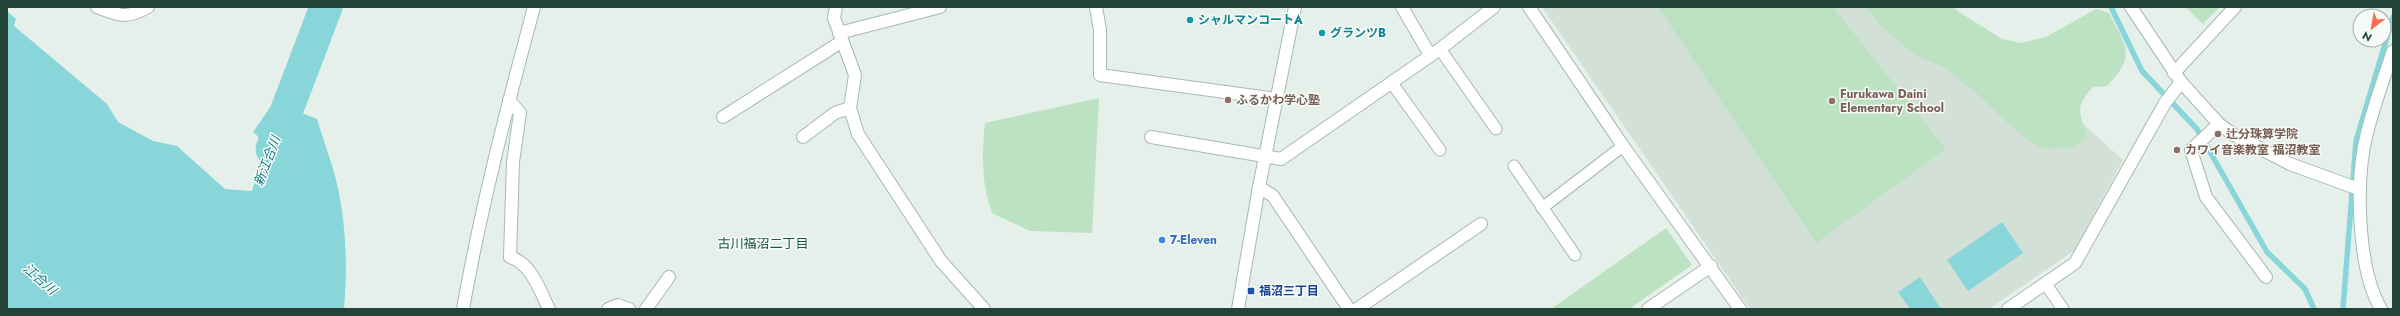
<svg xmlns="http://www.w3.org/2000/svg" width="2400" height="316" font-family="Jost,'Noto Sans JP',sans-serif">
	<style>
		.built { fill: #d3e0d8 }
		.green { fill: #bce2c2 }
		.water { fill: #88d6d9 }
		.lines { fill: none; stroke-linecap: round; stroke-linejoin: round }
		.stream { stroke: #88d6d9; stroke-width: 5.5 }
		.river { stroke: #88d6d9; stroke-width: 33 }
		.service-casing { stroke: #a7b9b1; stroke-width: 13 }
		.minor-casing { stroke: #a7b9b1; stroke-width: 14 }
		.tertiary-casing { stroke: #a7b9b1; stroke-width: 14 }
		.service { stroke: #fff; stroke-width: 11 }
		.minor { stroke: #fff; stroke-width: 12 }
		.tertiary { stroke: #fff; stroke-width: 12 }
		.culture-dot { fill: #0f9aa8; stroke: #f6fbf8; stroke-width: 1.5 }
		.education-dot { fill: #8d6e63; stroke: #f6fbf8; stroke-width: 1.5 }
		.shop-dot { fill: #3f7fe0; stroke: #f6fbf8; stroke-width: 1.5 }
		.transit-dot { fill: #1a4fb4; stroke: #f6fbf8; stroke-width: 1.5 }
		.labels { text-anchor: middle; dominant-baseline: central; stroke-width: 3; stroke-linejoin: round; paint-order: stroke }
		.culture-label { font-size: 12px; font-weight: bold; fill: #0d838f; stroke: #f6fbf8; text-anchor: start }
		.education-label { font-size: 12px; font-weight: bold; fill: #785e54; stroke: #f6fbf8; text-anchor: start }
		.shop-label { font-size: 12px; font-weight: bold; fill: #366cbe; stroke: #f6fbf8; text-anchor: start }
		.transit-label { font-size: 12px; font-weight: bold; fill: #164399; stroke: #f6fbf8; text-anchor: start }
		.water-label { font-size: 13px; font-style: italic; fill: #147b81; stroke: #f6fbf8 }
		.neighbourhood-label { font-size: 13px; fill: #1b5943; stroke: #f6fbf8 }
	</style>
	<rect width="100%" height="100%" fill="#e5f0ea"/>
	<polygon class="built" points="1542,7 1954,7 2123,160 2075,250 1989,309 1750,309"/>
	<g class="green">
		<polygon points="1658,7 1833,7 1946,149 1816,243"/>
		<path d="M1866 7H1951L2002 39 2021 43 2046 37 2096 9 2109 13C2126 47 2137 55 2107 86L2093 87C2074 107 2080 113 2087 138L2074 147 2054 149 2039 147 2016 131 1973 90 1943 67 1915 55 1882 27Z"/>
		<polygon points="2186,7 2220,7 2203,24"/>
		<path d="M1099 98 1092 233 1030 231 992 213C981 184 982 152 985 123Z"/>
		<polygon points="1666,228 1692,265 1629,309 1551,309"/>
	</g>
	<g class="water">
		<path d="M7 11 16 19 14 26 107 104 118 122 153 141 177 146 225 189 252 191C257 173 271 145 253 132L274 102 317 119C322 136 328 152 333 169 346 213 348 263 344 309H7Z"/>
		<polygon points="2002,222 2023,253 1968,291 1947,260"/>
		<polygon points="1920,277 1941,309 1910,309 1898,292"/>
	</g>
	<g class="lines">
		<g class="stream">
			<polyline points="2111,7 2142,71 2197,129 2267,252 2305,289 2314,309"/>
			<polyline points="2343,309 2356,141 2393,17"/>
		</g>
		<polyline class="river" points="272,149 326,7"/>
		<defs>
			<g id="service">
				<polyline points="1440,49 1496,129"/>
				<polyline points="1391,82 1440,150"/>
				<polyline points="1514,166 1575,255"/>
				<polyline points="1542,208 1623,146"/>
				<polyline points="2045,283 2063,309"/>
			</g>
			<g id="minor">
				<path d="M97 7C119 16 127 19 148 7"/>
				<polyline points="836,7 834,18 855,75 850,108 858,134 941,261 984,309"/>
				<polyline points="1096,7 1100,30 1100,75 1277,99"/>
				<polyline points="1402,7 1430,55"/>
				<polyline points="1529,7 1623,146 1740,309"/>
				<polyline points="2131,7 2181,82 2219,124 2234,135 2290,164 2359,189"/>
				<polyline points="839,33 940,7"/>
				<polyline points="2174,73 2235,7"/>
				<path d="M509 100 520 113 513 162 510 257C532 264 540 291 549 309"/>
				<polyline points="723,117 841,42"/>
				<polyline points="2219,124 2191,150 2206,197 2266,277"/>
				<polyline points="803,137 835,113 850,108"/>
				<polyline points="1151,137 1281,159 1440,49 1494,7"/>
				<polyline points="1259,187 1273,196 1349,309"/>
				<path d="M463 309C481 207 507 107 534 7"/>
				<polyline points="608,309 618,305 629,309"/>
				<polyline points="646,309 669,277"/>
				<polyline points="1357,309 1481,224"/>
				<polyline points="1648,309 1711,266"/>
				<polyline points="2008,309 2075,263 2165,103 2181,82"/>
				<path d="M2381 309C2357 268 2355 178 2367 133 2374 105 2384 78 2393 51"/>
			</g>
			<polyline id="tertiary" points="1238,309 1259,187 1295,7"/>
		</defs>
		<use href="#service" class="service-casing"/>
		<use href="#minor" class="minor-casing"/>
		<use href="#tertiary" class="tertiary-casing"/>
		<use href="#service" class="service"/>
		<use href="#minor" class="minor"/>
		<use href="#tertiary" class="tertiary"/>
	</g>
	<g class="culture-dot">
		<circle cx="1190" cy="20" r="4"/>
		<circle cx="1322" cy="33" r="4"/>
	</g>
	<g class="education-dot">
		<circle cx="1228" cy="100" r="4"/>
		<circle cx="1832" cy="101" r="4"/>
		<circle cx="2218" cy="134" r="4"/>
		<circle cx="2177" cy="150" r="4"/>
	</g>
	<circle class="shop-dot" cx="1162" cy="240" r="4"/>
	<rect class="transit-dot" x="1247" y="287" width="8" height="8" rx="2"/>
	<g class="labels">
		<g class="culture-label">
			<text x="1198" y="20">シャルマンコートA</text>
			<text x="1330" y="33">グランツB</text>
		</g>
		<g class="education-label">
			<text x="1840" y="94">Furukawa Daini<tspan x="1840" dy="14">Elementary School</tspan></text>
			<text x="1236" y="100">ふるかわ学心塾</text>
			<text x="2226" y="134">辻分珠算学院</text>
			<text x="2185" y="150">カワイ音楽教室 福沼教室</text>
		</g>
		<g class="shop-label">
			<text x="1170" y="240">7-Eleven</text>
		</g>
		<g class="transit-label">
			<text x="1259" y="291">福沼三丁目</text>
		</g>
		<g class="water-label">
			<text transform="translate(267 161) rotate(-69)">新江合川</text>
			<text transform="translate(40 279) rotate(41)">江合川</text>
		</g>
		<g class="neighbourhood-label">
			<text x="763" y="243">古川福沼二丁目</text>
		</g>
	</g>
	<rect width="2400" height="316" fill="none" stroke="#224437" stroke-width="16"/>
	<g transform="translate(2372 28) rotate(211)"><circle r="19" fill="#f6fbf8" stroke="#a1b2ab"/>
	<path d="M0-3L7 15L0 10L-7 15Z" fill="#ff6b54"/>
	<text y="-6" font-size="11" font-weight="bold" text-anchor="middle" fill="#224437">N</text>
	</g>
</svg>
